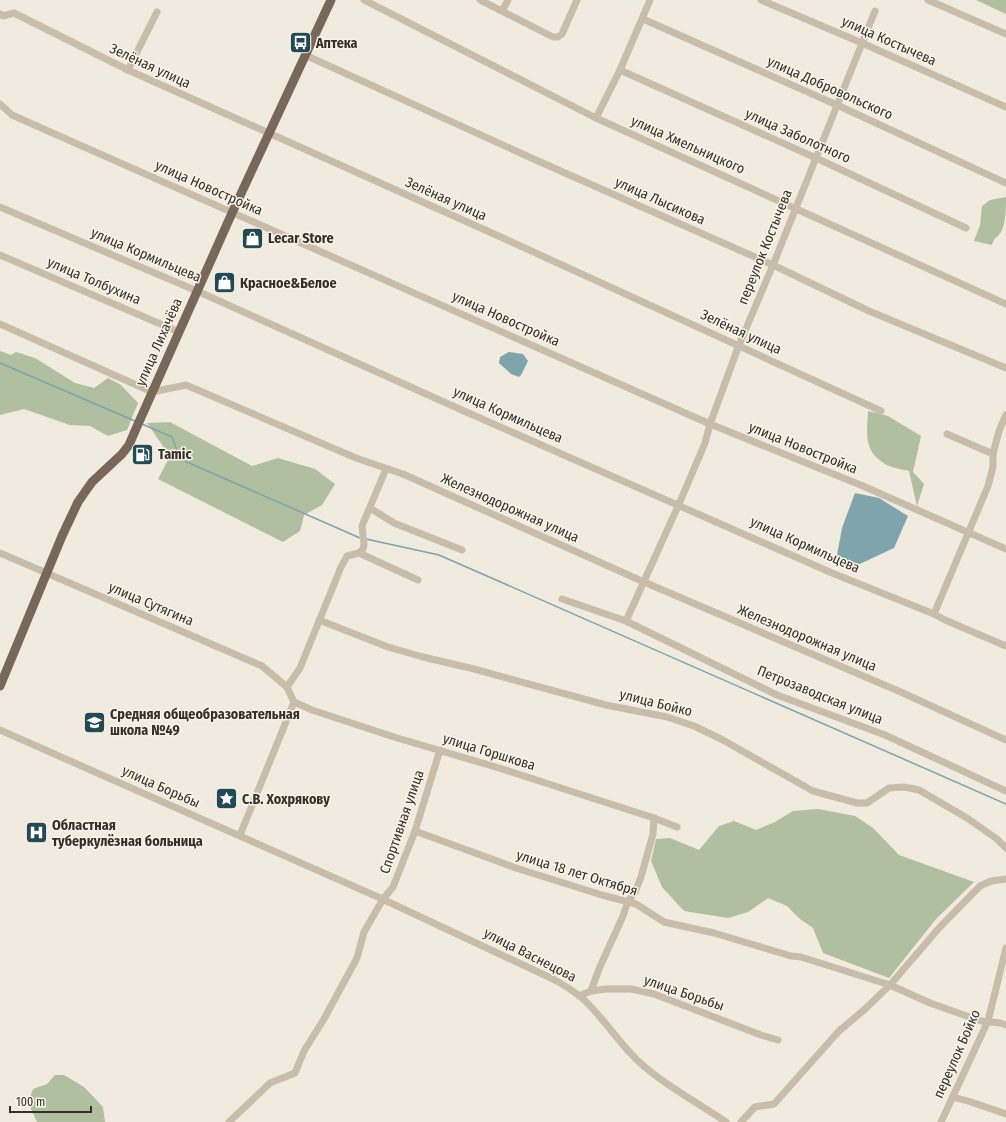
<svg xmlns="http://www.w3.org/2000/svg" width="1006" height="1122" font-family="'Fira Sans Condensed',sans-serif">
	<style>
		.green { fill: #b0bf9f }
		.water { fill: #7fa4ac }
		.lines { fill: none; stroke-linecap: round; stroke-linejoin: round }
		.stream { stroke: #7fa4ac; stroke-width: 1.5 }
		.minor { stroke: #c8bcaa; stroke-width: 7 }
		.major { stroke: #77685b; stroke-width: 9 }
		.labels { text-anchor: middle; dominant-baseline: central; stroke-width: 3; stroke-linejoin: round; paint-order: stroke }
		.street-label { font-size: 14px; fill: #362f29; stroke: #f9f4ea }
		.poi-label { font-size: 14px; font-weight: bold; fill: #362f29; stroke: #f9f4ea; text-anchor: start }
	</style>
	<rect width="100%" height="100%" fill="#f1eade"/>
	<g class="green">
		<polygon points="976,0 1006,0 1006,14"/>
		<path d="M1006 197C1006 206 1006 224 1001 232 997 238 994 237 992 245L974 241 980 225 982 206 990 200Z"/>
		<polygon points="0,351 11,355 16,352 35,358 75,383 94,388 108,378 121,385 138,403 127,430 108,436 90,426 70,425 24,409 0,415"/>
		<path d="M868 411 888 416 921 436 913 472 924 484 917 506 909 471C902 469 891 468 885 464 863 450 867 434 868 411Z"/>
		<polygon points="170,422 252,466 278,458 315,469 335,484 322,505 304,515 300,531 283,542 158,479 168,460 167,452 147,423"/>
		<polygon points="818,809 855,816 873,828 899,855 974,882 936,919 889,978 823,953 813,928 800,919 787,906 768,898 748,912 728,918 684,911 662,887 651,861 656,839 670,838 699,850 719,826 734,821 756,830 775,822 793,811"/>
		<polygon points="55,1075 64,1075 84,1087 103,1107 105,1122 37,1122 28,1102 33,1089 47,1084"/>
	</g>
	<g class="water">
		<polygon points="509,352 523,354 528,361 521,375 519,377 511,374 499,363 500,357"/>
		<polygon points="855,493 879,498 908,516 894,548 849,569 836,561 842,528"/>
	</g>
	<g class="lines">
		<g class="stream">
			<polyline points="0,363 135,421"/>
			<polyline points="142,424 172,437 180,459 360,538"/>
			<polyline points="366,539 439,555 1006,804"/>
		</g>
		<g class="minor">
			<polyline points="364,0 596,118 1006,304"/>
			<polyline points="480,0 553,37 558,37 562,34 577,0"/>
			<polyline points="761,0 862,43 1006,107"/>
			<polyline points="928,0 1006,34"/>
			<polyline points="502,11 508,0"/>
			<polyline points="0,14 3,16 14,13 128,70 503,238 881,411"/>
			<polyline points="643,19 837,105 1006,183"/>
			<polyline points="305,55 538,161 773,265 869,311 1006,368"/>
			<polyline points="128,70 157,12"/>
			<polyline points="620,70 816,158 966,228"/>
			<polyline points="0,104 12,115 710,424 863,486 1006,549"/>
			<polyline points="596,118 620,70 650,0"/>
			<polyline points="0,207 197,291 464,411 832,573 934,614 945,620 1006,646"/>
			<polyline points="0,255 179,332"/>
			<polyline points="0,324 152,392 186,385 356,458 403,474 644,582 903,693 1006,740"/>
			<polyline points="947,434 993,454"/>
			<polyline points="370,508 394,523 462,550"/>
			<polyline points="0,553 262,666 287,687"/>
			<polyline points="359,553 418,580"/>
			<polyline points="562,599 626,621 777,695 885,735 1006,791"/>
			<polyline points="934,614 988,486 993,467 993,454 999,431 1006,415"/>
			<polyline points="319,620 388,647 423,657 474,669 606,705 667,717 694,726 721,739 813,791 857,803 867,803 889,788 904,787 919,790 967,818 997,839 1006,848"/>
			<polyline points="626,621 679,504 705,443 710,424 739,345 773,265 875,11"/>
			<polyline points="294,702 312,710 394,737 499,768 654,818 677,827"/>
			<path d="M0 730 378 897 553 979C564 985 574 991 583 999 604 1018 618 1042 638 1061 663 1084 698 1103 726 1122"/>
			<polyline points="415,831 519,869 602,895 636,904 664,922 714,933 791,956 801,957 890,985 930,1003 981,1021 1000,1023 1006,1025"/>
			<polyline points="240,835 294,702 287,687 300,668 341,567 347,556 359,553 363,549 364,544 362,526 386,469"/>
			<polyline points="591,991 599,969 623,916 628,901 635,892 641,877 653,834 654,818"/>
			<polyline points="579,996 591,991 606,989 631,989 654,994 761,1035 778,1040"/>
			<polyline points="953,1097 971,1102 1006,1114"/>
			<polyline points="229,1122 270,1083 295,1073 304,1051 324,1019 357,958 364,932 383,899 393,887 415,831 440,750"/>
			<polyline points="741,1122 755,1107 774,1104 839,1031 864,1010 890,985 939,928 980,886 991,881 1006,879"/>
			<polyline points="941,1122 988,1021 1006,948"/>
		</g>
		<polyline class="major" points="0,686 62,536 78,502 92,482 122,454 129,445 135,431 232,213 331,0"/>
	</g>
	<defs>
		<symbol id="bus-square" viewBox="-11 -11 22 22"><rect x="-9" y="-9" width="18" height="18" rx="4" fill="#224a55" stroke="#f9f4ea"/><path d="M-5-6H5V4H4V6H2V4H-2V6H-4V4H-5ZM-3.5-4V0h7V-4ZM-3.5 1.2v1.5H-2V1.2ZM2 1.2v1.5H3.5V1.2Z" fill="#fff"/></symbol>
		<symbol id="shop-square" viewBox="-11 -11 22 22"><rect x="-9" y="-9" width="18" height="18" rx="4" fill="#224a55" stroke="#f9f4ea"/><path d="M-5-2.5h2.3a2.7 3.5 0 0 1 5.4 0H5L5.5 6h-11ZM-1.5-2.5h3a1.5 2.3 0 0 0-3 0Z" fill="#fff"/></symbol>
		<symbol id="fuel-square" viewBox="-11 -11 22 22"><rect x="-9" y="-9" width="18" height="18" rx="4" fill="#224a55" stroke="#f9f4ea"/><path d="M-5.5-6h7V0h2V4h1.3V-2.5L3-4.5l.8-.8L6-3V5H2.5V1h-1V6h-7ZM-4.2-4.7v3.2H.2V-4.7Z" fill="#fff"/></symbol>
		<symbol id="school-square" viewBox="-11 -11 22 22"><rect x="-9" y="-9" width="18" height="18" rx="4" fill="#224a55" stroke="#f9f4ea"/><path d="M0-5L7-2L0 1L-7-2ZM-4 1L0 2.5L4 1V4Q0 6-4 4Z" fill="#fff"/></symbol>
		<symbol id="sight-square" viewBox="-11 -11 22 22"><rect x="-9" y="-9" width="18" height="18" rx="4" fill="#224a55" stroke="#f9f4ea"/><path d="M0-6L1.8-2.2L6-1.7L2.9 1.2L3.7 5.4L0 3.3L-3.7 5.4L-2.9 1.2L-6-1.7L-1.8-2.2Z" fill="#fff"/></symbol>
		<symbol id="hospital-square" viewBox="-11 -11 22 22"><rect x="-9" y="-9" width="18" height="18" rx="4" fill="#224a55" stroke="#f9f4ea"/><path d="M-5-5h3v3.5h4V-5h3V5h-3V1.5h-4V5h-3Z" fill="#fff"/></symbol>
	</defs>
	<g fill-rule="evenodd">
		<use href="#bus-square" x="288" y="30" width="25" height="25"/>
		<use href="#shop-square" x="240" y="226" width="25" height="25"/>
		<use href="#shop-square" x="212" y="270" width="25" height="25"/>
		<use href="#fuel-square" x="130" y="442" width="25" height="25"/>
		<use href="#school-square" x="82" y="710" width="25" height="25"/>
		<use href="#sight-square" x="214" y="786" width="25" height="25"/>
		<use href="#hospital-square" x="24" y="820" width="25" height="25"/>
	</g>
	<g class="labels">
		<g class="street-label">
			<text transform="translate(889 41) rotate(24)">улица Костычева</text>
			<text transform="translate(150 66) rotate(25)">Зелёная улица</text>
			<text transform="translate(830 88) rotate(24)">улица Добровольского</text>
			<text transform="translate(798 136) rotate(24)">улица Заболотного</text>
			<text transform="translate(688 145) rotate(24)">улица Хмельницкого</text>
			<text transform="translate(209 188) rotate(24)">улица Новостройка</text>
			<text transform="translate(446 199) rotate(24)">Зелёная улица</text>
			<text transform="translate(660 201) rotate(24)">улица Лысикова</text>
			<text transform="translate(765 247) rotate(-68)">переулок Костычева</text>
			<text transform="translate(146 255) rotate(23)">улица Кормильцева</text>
			<text transform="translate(94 281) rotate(23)">улица Толбухина</text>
			<text transform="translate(506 319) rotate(24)">улица Новостройка</text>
			<text transform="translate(741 332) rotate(25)">Зелёная улица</text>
			<text transform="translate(159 342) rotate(-66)">улица Лихачёва</text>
			<text transform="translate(508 415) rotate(24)">улица Кормильцева</text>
			<text transform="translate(803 448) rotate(22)">улица Новостройка</text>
			<text transform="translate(510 508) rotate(24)">Железнодорожная улица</text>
			<text transform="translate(805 545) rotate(24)">улица Кормильцева</text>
			<text transform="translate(151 604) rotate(23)">улица Сутягина</text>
			<text transform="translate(807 638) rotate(23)">Железнодорожная улица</text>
			<text transform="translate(820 695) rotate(22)">Петрозаводская улица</text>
			<text transform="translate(656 703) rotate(14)">улица Бойко</text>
			<text transform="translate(489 752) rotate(17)">улица Горшкова</text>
			<text transform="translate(161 787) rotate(24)">улица Борьбы</text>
			<text transform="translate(402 822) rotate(-71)">Спортивная улица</text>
			<text transform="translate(577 873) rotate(17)">улица 18 лет Октября</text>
			<text transform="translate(530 955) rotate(27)">улица Васнецова</text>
			<text transform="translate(684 993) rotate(19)">улица Борьбы</text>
			<text transform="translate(957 1054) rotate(-66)">переулок Бойко</text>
		</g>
		<g class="poi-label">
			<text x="316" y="43">Аптека</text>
			<text x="268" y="238">Lecar Store</text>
			<text x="240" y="283">Красное&amp;Белое</text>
			<text x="158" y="454">Tamic</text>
			<text x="110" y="714">Средняя общеобразовательная<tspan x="110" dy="16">школа №49</tspan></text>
			<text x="242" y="799">С.В. Хохрякову</text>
			<text x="52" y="825">Областная<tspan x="52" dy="16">туберкулёзная больница</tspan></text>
		</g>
	</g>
	<path d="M10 1106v6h81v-6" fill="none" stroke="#362f29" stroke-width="2"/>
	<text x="16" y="1106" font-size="12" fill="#362f29" stroke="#f9f4ea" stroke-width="3" paint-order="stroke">100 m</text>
</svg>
